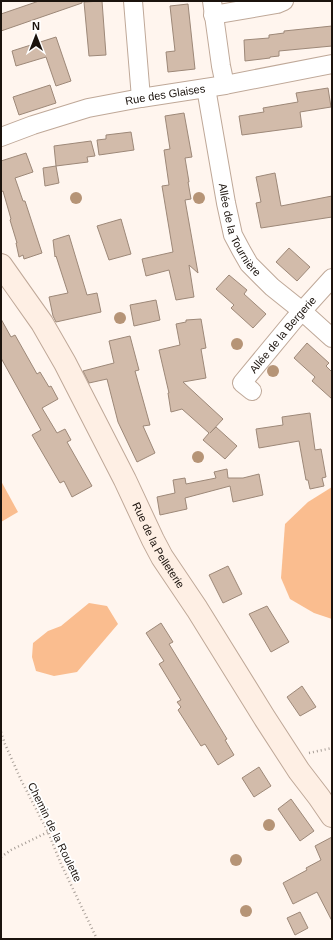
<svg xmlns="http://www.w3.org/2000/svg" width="333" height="940" font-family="Arial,sans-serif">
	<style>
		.green { fill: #fabd8f }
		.building { fill: #d2bbaa; stroke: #9d8878 }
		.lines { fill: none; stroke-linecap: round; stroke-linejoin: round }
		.street-casing { stroke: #bfa898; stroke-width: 20 }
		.secondary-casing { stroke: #bfa898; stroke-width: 24 }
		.path { stroke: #a79e97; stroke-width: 2.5; stroke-dasharray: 1 3; stroke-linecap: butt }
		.street { stroke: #fff; stroke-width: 18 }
		.secondary { stroke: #feefe4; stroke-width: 22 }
		.tree { fill: #b69476 }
		.labels { text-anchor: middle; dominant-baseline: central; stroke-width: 3.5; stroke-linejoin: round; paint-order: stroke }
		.street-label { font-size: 11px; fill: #1b130d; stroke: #fff }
	</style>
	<rect width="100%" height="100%" fill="#fff5ee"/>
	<g class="green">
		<polygon points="1,481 18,512 1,522"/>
		<polygon points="332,487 332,619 314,613 290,599 281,578 285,524 308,502"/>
		<polygon points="89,603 107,606 118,624 77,672 54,676 36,671 32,657 33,643 48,631 61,626"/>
	</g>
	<g class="building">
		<polygon points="39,1 82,1 82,3 1,31 1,14"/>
		<polygon points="102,1 106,55 89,56 84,2"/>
		<polygon points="188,4 195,69 168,72 166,52 175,51 170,6"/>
		<polygon points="332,26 332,46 279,51 279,56 270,57 270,58 245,61 244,40 269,38 269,35 284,33 284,31"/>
		<polygon points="56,37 71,81 56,86 46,57 16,66 12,51"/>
		<polygon points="50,85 56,103 19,115 13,97"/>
		<polygon points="328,88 331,107 300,112 302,127 242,135 239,116 264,112 263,108 298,102 296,93"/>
		<polygon points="184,113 192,157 185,158 189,182 188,182 191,199 185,200 198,273 189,265 194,297 176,300 169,270 146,276 142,259 173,252 162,186 169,185 164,150 170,149 165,116"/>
		<polygon points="131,132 134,150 99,155 97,140 106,139 106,135"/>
		<polygon points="91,141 95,156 87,157 88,162 56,166 54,146"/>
		<polygon points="26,153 33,172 15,178 23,201 25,201 42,253 24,259 23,255 19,257 16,243 17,243 10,220 11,219 3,191 1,192 1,161"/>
		<polygon points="56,166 59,183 45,186 43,168"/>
		<polygon points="275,173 281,206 332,196 332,217 261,228 256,203 261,202 256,177"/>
		<polygon points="121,219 131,254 109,260 97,226"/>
		<polygon points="69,235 87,295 97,293 101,312 56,322 53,316 49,297 68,293 56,256 55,257 53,240"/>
		<polygon points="289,248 310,267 297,281 276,262"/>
		<polygon points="229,275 247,290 244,294 266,314 253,328 231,308 234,305 216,289"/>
		<polygon points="156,300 160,320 134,326 130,305"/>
		<polygon points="1,319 11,337 15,335 37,374 40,372 49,387 51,386 58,399 42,408 57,433 65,429 71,440 67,442 92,486 72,497 64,481 60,483 32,435 41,430 1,358"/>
		<polygon points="201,319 206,348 201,349 206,378 183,382 223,419 210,433 216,427 237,446 225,459 203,440 209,433 182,409 171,412 168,393 169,393 159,350 180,345 176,324 186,322 186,320"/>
		<polygon points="130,336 139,370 135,371 150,425 143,426 155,453 137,462 118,422 107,379 89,383 83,371 114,363 109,341"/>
		<polygon points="307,343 329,363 326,366 332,372 332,399 312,381 315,377 294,358"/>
		<polygon points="310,413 315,450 321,449 326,477 322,478 324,486 310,489 308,480 306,480 299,441 259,448 256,429 283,425 282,417"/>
		<polygon points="227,469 228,478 243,478 259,474 263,495 233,502 230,486 185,498 187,509 160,515 157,497 175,493 173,480 185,478 186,484 216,478 214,472"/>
		<polygon points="228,566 242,594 223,603 209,575"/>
		<polygon points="267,606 289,642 271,652 249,614"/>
		<polygon points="161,623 173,642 169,644 227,739 225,740 234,755 218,765 205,744 201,746 178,710 181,707 177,702 181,700 159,664 164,661 146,633"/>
		<polygon points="302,686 316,707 300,716 287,697"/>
		<polygon points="259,767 271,786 254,797 242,778"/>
		<polygon points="291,799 314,831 300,841 278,809"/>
		<polygon points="332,837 332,921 317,892 293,904 283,883 307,870 306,868 321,860 315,846"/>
		<polygon points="300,912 308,928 295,935 287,918"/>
	</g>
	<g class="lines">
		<defs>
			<g id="street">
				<polyline points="133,1 141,98"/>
				<polyline points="212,1 221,66 225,85"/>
				<polyline points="213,15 277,4 284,1"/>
				<path id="s1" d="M206 88 226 203 233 235 241 250 249 264 272 287 302 311 332 338"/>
				<path id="s2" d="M1 137 33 125 88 108 141 98 225 85 332 64"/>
				<path id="s3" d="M252 391 242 383 294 320 332 278"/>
			</g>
			<g id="secondary">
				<path id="s4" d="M1 265 42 323 65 363 125 480 153 540 162 557 197 609 264 717 299 771 319 797 332 816"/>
			</g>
		</defs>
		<use href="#street" class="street-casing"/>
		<use href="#secondary" class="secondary-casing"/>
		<g class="path">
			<polyline points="1,732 5,744 21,780 48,832 61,864 97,939"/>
			<polyline points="309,753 332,748"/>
			<polyline points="1,857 11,850 48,832"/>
		</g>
		<use href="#street" class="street"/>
		<use href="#secondary" class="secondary"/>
	</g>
	<g class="tree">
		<circle cx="76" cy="198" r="6"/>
		<circle cx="199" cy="198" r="6"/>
		<circle cx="120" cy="318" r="6"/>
		<circle cx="237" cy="344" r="6"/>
		<circle cx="273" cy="371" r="6"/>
		<circle cx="198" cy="457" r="6"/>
		<circle cx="269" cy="825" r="6"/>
		<circle cx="236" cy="860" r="6"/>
		<circle cx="246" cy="911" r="6"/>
	</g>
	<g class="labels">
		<g class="street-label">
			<text stroke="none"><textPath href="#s2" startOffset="170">Rue des Glaises</textPath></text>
			<text stroke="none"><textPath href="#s1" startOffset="147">Allée de la Tournière</textPath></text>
			<text stroke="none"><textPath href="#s3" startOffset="76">Allée de la Bergerie</textPath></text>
			<text stroke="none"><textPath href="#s4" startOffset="322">Rue de la Pelleterie</textPath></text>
			<text transform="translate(55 832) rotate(64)">Chemin de la Roulette</text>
		</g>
	</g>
	<rect width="333" height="940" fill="none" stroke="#1b130d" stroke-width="4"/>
	<g transform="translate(36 36)" stroke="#ffffff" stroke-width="3" paint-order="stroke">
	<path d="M0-3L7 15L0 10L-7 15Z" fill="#1b130d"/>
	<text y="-6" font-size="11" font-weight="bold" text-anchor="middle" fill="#1b130d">N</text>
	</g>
</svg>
